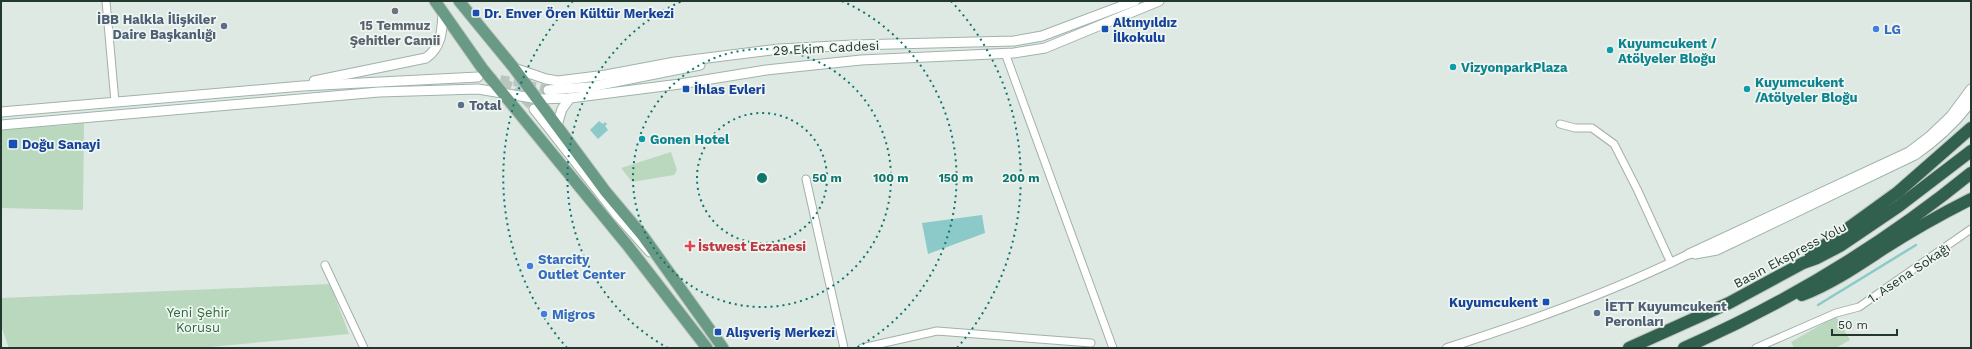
<svg xmlns="http://www.w3.org/2000/svg" width="1972" height="349" font-family="'Work Sans',sans-serif">
	<style>
		.green { fill: #bad8bd }
		.water { fill: #8cc9c9 }
		.lines { fill: none; stroke-linecap: round; stroke-linejoin: round }
		.stream { stroke: #8cc9c9; stroke-width: 2.5 }
		.secondary-tunnel { stroke: #b9c5bf; stroke-width: 9; stroke-dasharray: 9 4.5; stroke-linecap: butt }
		.minor-casing { stroke: #a3b0a9; stroke-width: 9 }
		.tertiary-casing { stroke: #a3b0a9; stroke-width: 10 }
		.secondary-casing { stroke: #a0b3a9; stroke-width: 11 }
		.primary-casing { stroke: #bdc3c0; stroke-width: 13 }
		.motorway-casing { stroke: #bdc3c0; stroke-width: 14 }
		.minor { stroke: #fff; stroke-width: 7 }
		.tertiary { stroke: #fff; stroke-width: 8 }
		.secondary { stroke: #fff; stroke-width: 9 }
		.primary { stroke: #689a85; stroke-width: 11 }
		.motorway { stroke: #31604f; stroke-width: 12 }
		.ring { fill: none; stroke: #0f766e; stroke-width: 2; stroke-dasharray: 2 4 }
		.worship-dot { fill: #6b7280; stroke: #eff6f1; stroke-width: 1.5 }
		.transit-dot { fill: #1a4fb4; stroke: #eff6f1; stroke-width: 1.5 }
		.service-dot { fill: #5c6f8a; stroke: #eff6f1; stroke-width: 1.5 }
		.shop-dot { fill: #3f7fe0; stroke: #eff6f1; stroke-width: 1.5 }
		.culture-dot { fill: #0f9aa8; stroke: #eff6f1; stroke-width: 1.5 }
		.health-dot { fill: #e0444e; stroke: #eff6f1; stroke-width: 1.5 }
		.labels { text-anchor: middle; dominant-baseline: central; stroke-width: 3.5; stroke-linejoin: round; paint-order: stroke }
		.transit-label { font-size: 13px; font-weight: bold; fill: #164399; stroke: #eff6f1; text-anchor: start }
		.service-label { font-size: 13px; font-weight: bold; fill: #4e5e75; stroke: #eff6f1; text-anchor: start }
		.worship-label { font-size: 13px; font-weight: bold; fill: #5b616d; stroke: #eff6f1 }
		.shop-label { font-size: 13px; font-weight: bold; fill: #366cbe; stroke: #eff6f1; text-anchor: start }
		.culture-label { font-size: 13px; font-weight: bold; fill: #0d838f; stroke: #eff6f1; text-anchor: start }
		.street-label { font-size: 13px; fill: #22372e; stroke: #eff6f1 }
		.health-label { font-size: 13px; font-weight: bold; fill: #be3a42; stroke: #eff6f1; text-anchor: start }
		.park-label { font-size: 13px; fill: #31693e; stroke: #eff6f1 }
		.centre { fill: #0f766e; stroke: #eff6f1; stroke-width: 2 }
		.ring-label { font-size: 12px; text-anchor: middle; font-weight: bold; fill: #0f766e; stroke: #eff6f1; stroke-width: 3.5; stroke-linejoin: round; paint-order: stroke }
	</style>
	<rect width="100%" height="100%" fill="#dfe9e3"/>
	<g class="green">
		<polygon points="84,122 83,210 1,208 1,129 70,125"/>
		<polygon points="671,152 677,170 674,175 632,182 621,168"/>
		<polygon points="330,284 349,334 199,348 9,348 1,326 1,298"/>
		<polygon points="1836,316 1850,340 1836,348 1794,348 1791,342"/>
	</g>
	<g class="water">
		<polygon points="599,121 603,124 605,122 607,124 605,126 608,130 598,139 590,130"/>
		<polygon points="982,215 985,233 928,254 922,223"/>
	</g>
	<g class="lines">
		<polyline class="stream" points="1818,305 1916,245"/>
		<g class="secondary-tunnel">
			<polyline points="487,78 517,82 548,90"/>
			<polyline points="503,83 513,87 534,109"/>
		</g>
		<defs>
			<g id="minor">
				<polyline points="106,1 115,102"/>
				<polyline points="1005,53 1113,348"/>
				<polyline points="1560,124 1575,128 1592,128 1614,144 1637,189 1671,263"/>
				<polyline points="806,179 844,348"/>
				<polyline points="325,265 364,348"/>
				<polyline points="862,348 937,331 1091,343"/>
				<polyline points="1756,348 1836,313 1859,307 1971,229"/>
			</g>
			<path id="tertiary" d="M1447 348C1529 322 1612 292 1689 254"/>
			<g id="secondary">
				<polyline points="514,68 546,79 558,81 606,75 675,62 779,49 853,45 1014,41 1042,36 1135,1"/>
				<path d="M314 81 426 58C442 47 442 30 443 12"/>
				<polyline points="548,90 590,87 700,65"/>
				<polyline points="534,109 617,215 650,252"/>
				<polyline points="1,112 302,86 478,77"/>
				<polyline points="1,125 379,92 478,89 538,99 570,98 680,84 766,70 861,60 1014,53 1045,48 1159,1"/>
				<polyline points="557,125 562,109 570,98"/>
				<polyline points="1689,254 1909,152 1930,136 1951,116 1971,89"/>
				<path d="M1695 254 1717 250 1915 155C1937 140 1955 123 1971 102"/>
			</g>
			<g id="primary">
				<polyline points="435,1 482,68 628,246 707,348"/>
				<polyline points="459,1 514,68 606,192 643,236 723,348"/>
			</g>
			<g id="motorway">
				<polyline points="1811,255 1898,192 1971,128"/>
				<path d="M1802 295C1831 284 1857 266 1883 249 1911 231 1941 214 1971 199"/>
				<polyline points="1629,348 1729,303 1803,263 1817,258 1840,246 1899,206 1971,151"/>
				<path d="M1684 348C1786 303 1884 244 1971 173"/>
			</g>
		</defs>
		<use href="#minor" class="minor-casing"/>
		<use href="#tertiary" class="tertiary-casing"/>
		<use href="#secondary" class="secondary-casing"/>
		<use href="#primary" class="primary-casing"/>
		<use href="#motorway" class="motorway-casing"/>
		<use href="#minor" class="minor"/>
		<use href="#tertiary" class="tertiary"/>
		<use href="#secondary" class="secondary"/>
		<use href="#primary" class="primary"/>
		<use href="#motorway" class="motorway"/>
	</g>
	<g class="ring">
		<circle cx="762" cy="178" r="65"/>
		<circle cx="762" cy="178" r="129"/>
		<path d="M668 348A194 194 0 0 1 682 1M842 1A194 194 0 0 1 856 348"/>
		<path d="M567 348A259 259 0 0 1 573 1M951 1A259 259 0 0 1 957 348"/>
	</g>
	<circle class="worship-dot" cx="395" cy="11" r="4"/>
	<g class="transit-dot">
		<rect x="472" y="9" width="8" height="8" rx="2"/>
		<rect x="1101" y="25" width="8" height="8" rx="2"/>
		<rect x="682" y="85" width="8" height="8" rx="2"/>
		<rect x="8" y="139" width="10" height="10" rx="2"/>
		<rect x="1542" y="298" width="8" height="8" rx="2"/>
		<rect x="714" y="328" width="8" height="8" rx="2"/>
	</g>
	<g class="service-dot">
		<circle cx="224" cy="26" r="4"/>
		<circle cx="461" cy="105" r="4"/>
		<circle cx="1597" cy="313" r="4"/>
	</g>
	<g class="shop-dot">
		<circle cx="1876" cy="29" r="4"/>
		<circle cx="530" cy="266" r="4"/>
		<circle cx="544" cy="314" r="4"/>
	</g>
	<g class="culture-dot">
		<circle cx="1610" cy="50" r="4"/>
		<circle cx="1453" cy="67" r="4"/>
		<circle cx="1747" cy="89" r="4"/>
		<circle cx="642" cy="139" r="4"/>
	</g>
	<path class="health-dot" d="M688 240h4v4h4v4h-4v4h-4v-4h-4v-4h4z"/>
	<g class="labels">
		<g class="transit-label">
			<text x="484" y="13">Dr. Enver Ören Kültür Merkezi</text>
			<text x="1113" y="22">Altınyıldız<tspan x="1113" dy="15">İlkokulu</tspan></text>
			<text x="694" y="89">İhlas Evleri</text>
			<text x="22" y="144">Doğu Sanayi</text>
			<text x="1538" y="302" text-anchor="end">Kuyumcukent</text>
			<text x="726" y="332">Alışveriş Merkezi</text>
		</g>
		<g class="service-label">
			<text x="216" y="19" text-anchor="end">İBB Halkla İlişkiler<tspan x="216" dy="15">Daire Başkanlığı</tspan></text>
			<text x="469" y="105">Total</text>
			<text x="1605" y="306">İETT Kuyumcukent<tspan x="1605" dy="15">Peronları</tspan></text>
		</g>
		<g class="worship-label">
			<text x="395" y="25">15 Temmuz<tspan x="395" dy="15">Şehitler Camii</tspan></text>
		</g>
		<g class="shop-label">
			<text x="1884" y="29">LG</text>
			<text x="538" y="259">Starcity<tspan x="538" dy="15">Outlet Center</tspan></text>
			<text x="552" y="314">Migros</text>
		</g>
		<g class="culture-label">
			<text x="1618" y="43">Kuyumcukent /<tspan x="1618" dy="15">Atölyeler Bloğu</tspan></text>
			<text x="1461" y="67">VizyonparkPlaza</text>
			<text x="1755" y="82">Kuyumcukent<tspan x="1755" dy="15">/Atölyeler Bloğu</tspan></text>
			<text x="650" y="139">Gonen Hotel</text>
		</g>
		<g class="street-label">
			<text transform="translate(826 48) rotate(-3)">29 Ekim Caddesi</text>
			<text transform="translate(1790 255) rotate(-28)">Basın Ekspress Yolu</text>
			<text transform="translate(1909 273) rotate(-34)">1. Asena Sokağı</text>
		</g>
		<g class="health-label">
			<text x="698" y="246">İstwest Eczanesi</text>
		</g>
		<g class="park-label">
			<text x="198" y="312">Yeni Şehir<tspan x="198" dy="15">Korusu</tspan></text>
		</g>
	</g>
	<circle cx="762" cy="178" r="6" class="centre"/>
	<g class="ring-label">
		<text x="827" y="182">50 m</text>
		<text x="891" y="182">100 m</text>
		<text x="956" y="182">150 m</text>
		<text x="1021" y="182">200 m</text>
	</g>
	<rect width="1972" height="349" fill="none" stroke="#22372e" stroke-width="4"/>
	<path d="M1832 329v6h65v-6" fill="none" stroke="#22372e" stroke-width="2"/>
	<text x="1838" y="329" font-size="12" fill="#22372e" stroke="#eff6f1" stroke-width="3" paint-order="stroke">50 m</text>
</svg>
